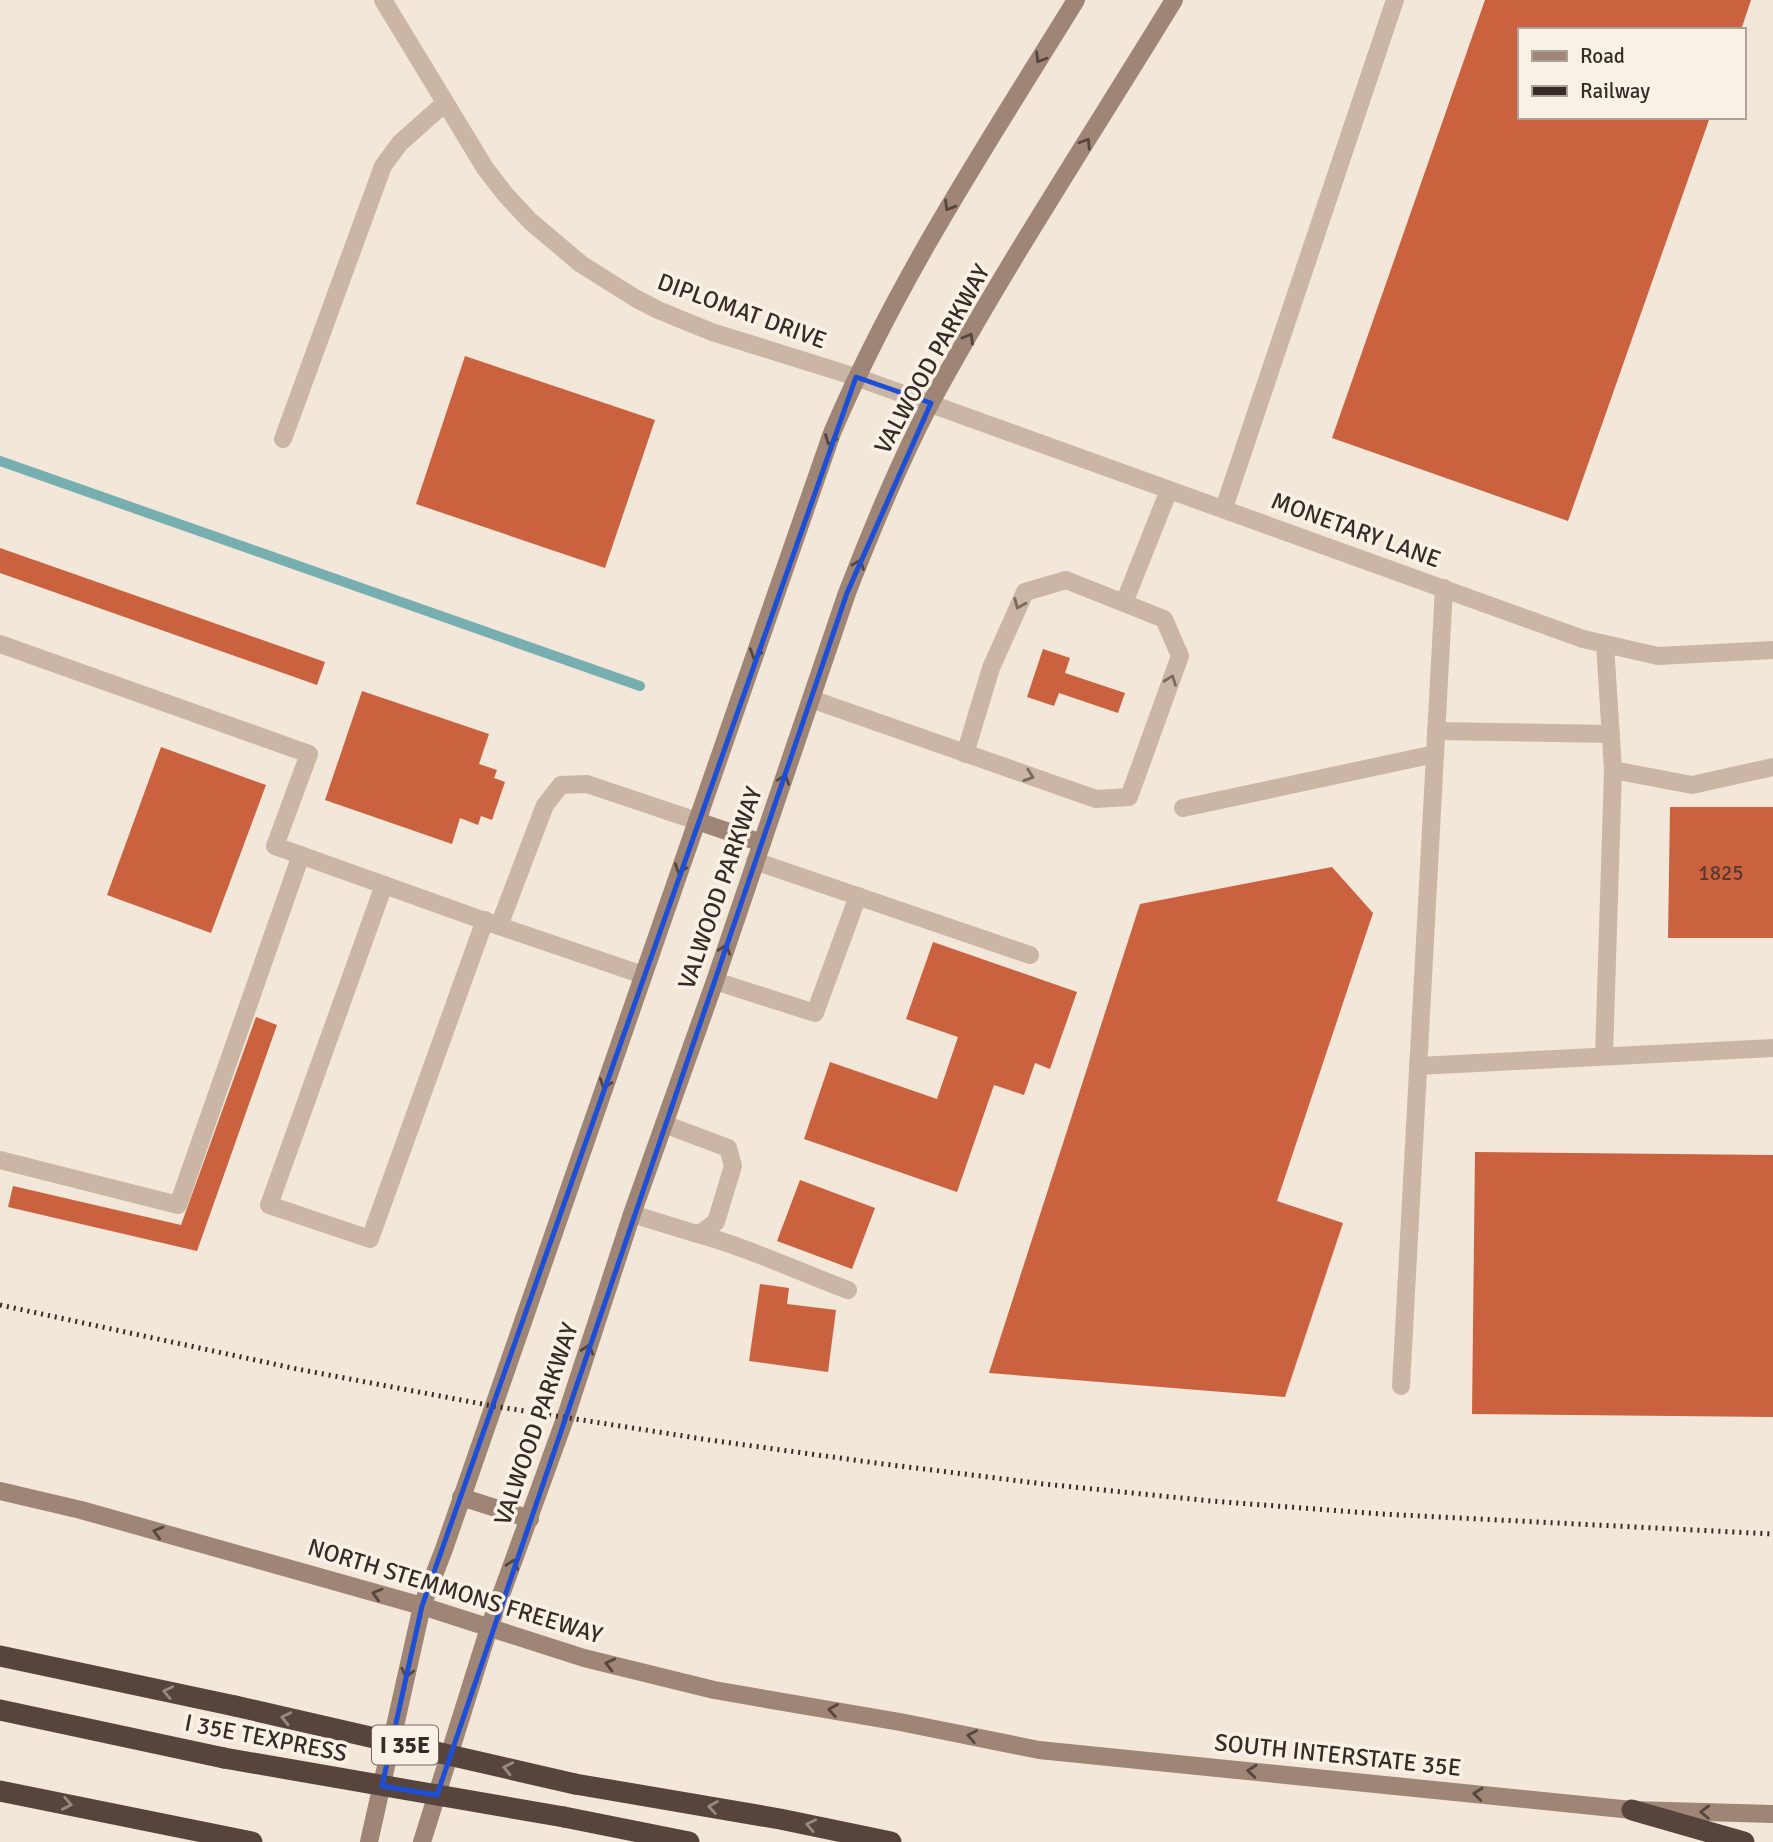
<svg xmlns="http://www.w3.org/2000/svg" width="1773" height="1842" font-family="Signika,sans-serif">
	<style>
		.lines { fill: none; stroke-linecap: round; stroke-linejoin: round }
		.stream { stroke: #77aeb0; stroke-width: 10 }
		.building { fill: #ca623f }
		.service { stroke: #cbb6a5; stroke-width: 18 }
		.minor { stroke: #cbb6a5; stroke-width: 18 }
		.secondary { stroke: #9e8576; stroke-width: 18 }
		.motorway { stroke: #57453d; stroke-width: 21 }
		.rail { stroke: #362b26; stroke-width: 5; stroke-dasharray: 2 5; stroke-linecap: butt }
		.motorway-bridge { stroke: #57453d; stroke-width: 21 }
		.oneway { stroke: #55463e }
		.oneway2 { stroke: #796a5f }
		.oneway3 { stroke: #988a81 }
		.marked { fill: none; stroke: #1d4ed8; stroke-width: 5; stroke-linejoin: round }
		.labels { text-anchor: middle; dominant-baseline: central; stroke-width: 7; stroke-linejoin: round; paint-order: stroke }
		.number-label { font-size: 21px; fill: #5b392c }
		.shield { fill: #faf1e6; stroke: #716660; stroke-width: 2 }
		.shield-label { font-size: 23px; font-weight: bold; fill: #362b26 }
		.street-label { font-size: 24px; fill: #362b26; stroke: #faf1e6 }
	</style>
	<rect width="100%" height="100%" fill="#f2e7d9"/>
	<g class="lines">
		<polyline class="stream" points="0,461 640,686"/>
	</g>
	<g class="building">
		<polygon points="1485,0 1751,0 1741,30 1519,30 1519,117 1710,117 1568,521 1332,438"/>
		<polygon points="465,356 655,420 605,568 416,504"/>
		<polygon points="0,548 325,662 317,685 0,573"/>
		<polygon points="1043,649 1070,658 1065,673 1125,693 1118,713 1059,693 1054,706 1027,697"/>
		<polygon points="362,691 489,734 479,764 497,770 494,778 505,782 492,820 481,816 478,825 460,818 452,844 325,800"/>
		<polygon points="161,747 266,785 211,933 107,895"/>
		<polygon points="1670,807 1773,807 1773,938 1668,938"/>
		<polygon points="1332,867 1373,913 1277,1201 1343,1223 1285,1397 989,1373 1140,904"/>
		<polygon points="933,942 1077,992 1050,1069 1035,1063 1024,1095 994,1085 957,1192 804,1139 830,1062 937,1099 958,1037 906,1019"/>
		<polygon points="256,1017 277,1025 197,1251 8,1207 13,1186 181,1225"/>
		<polygon points="1475,1152 1773,1155 1773,1417 1472,1414"/>
		<polygon points="800,1180 875,1208 852,1269 777,1241"/>
		<polygon points="760,1284 789,1288 787,1304 836,1310 828,1372 749,1361"/>
	</g>
	<g class="lines">
		<g class="service">
			<polyline points="283,439 383,166 400,143 445,103"/>
			<polyline points="1224,508 1395,0"/>
			<polyline points="1124,603 1169,490"/>
			<polyline points="0,644 309,754 275,846 499,926 545,805 561,785 587,784 697,821"/>
			<polyline points="1605,644 1613,770 1692,785 1773,767"/>
			<polyline points="811,699 1096,799 1129,797 1180,656 1164,619 1066,580 1025,592 991,668 965,754"/>
			<polyline points="1436,731 1611,734"/>
			<polyline points="1183,808 1435,754"/>
			<polyline points="755,861 1030,955"/>
			<polyline points="384,885 269,1205 370,1239 485,920"/>
			<polyline points="499,926 643,975"/>
			<polyline points="715,981 815,1013 858,896"/>
			<polyline points="1604,1056 1613,770"/>
			<polyline points="1418,1066 1773,1048"/>
			<polyline points="0,1160 178,1205 301,855"/>
			<polyline points="632,1214 694,1233 701,1233 716,1222 733,1166 728,1148 664,1124"/>
			<path d="M694 1233C747 1247 797 1271 848 1290"/>
			<polyline points="1401,1386 1444,588"/>
		</g>
		<polyline class="minor" points="383,0 485,168 505,194 530,221 581,264 635,298 658,310 712,332 856,377 1583,639 1658,656 1773,650"/>
		<g class="secondary">
			<polyline points="697,821 762,843"/>
			<polyline points="0,1491 81,1510 422,1606 584,1658 714,1690 900,1722 1039,1750 1632,1810 1773,1814"/>
			<polyline points="461,1497 530,1519"/>
			<path d="M369 1842 422 1606 444 1549 832 433C897 280 989 141 1076 0"/>
			<path d="M422 1842 489 1628 566 1416 632 1214 715 981 847 593C872 529 898 465 930 404 1005 266 1092 134 1174 0"/>
		</g>
		<g class="motorway">
			<polyline points="0,1656 235,1706"/>
			<polyline points="0,1710 224,1758"/>
			<polyline points="575,1784 780,1819 891,1842"/>
			<polyline points="0,1791 252,1842"/>
			<polyline points="1632,1810 1744,1842"/>
			<polyline points="564,1817 689,1842"/>
		</g>
		<polyline class="rail" points="0,1305 297,1369 493,1406 709,1440 876,1463 1044,1484 1211,1501 1381,1514 1773,1534"/>
		<g class="motorway-bridge">
			<polyline points="235,1706 575,1784"/>
			<polyline points="224,1758 564,1817"/>
		</g>
	</g>
	<defs><path id="oneway-chevron" d="M-2-3.5L2.5 0L-2 3.5" fill="none" stroke-width="1.6" stroke-linecap="round" stroke-linejoin="round" transform="scale(1.75)"/></defs>
	<g class="oneway">
		<use href="#oneway-chevron" transform="translate(1040 58) rotate(122)"/>
		<use href="#oneway-chevron" transform="translate(1086 143) rotate(-58)"/>
		<use href="#oneway-chevron" transform="translate(949 206) rotate(121)"/>
		<use href="#oneway-chevron" transform="translate(969 338) rotate(-60)"/>
		<use href="#oneway-chevron" transform="translate(830 440) rotate(111)"/>
		<use href="#oneway-chevron" transform="translate(859 564) rotate(-69)"/>
		<use href="#oneway-chevron" transform="translate(755 654) rotate(109)"/>
		<use href="#oneway-chevron" transform="translate(784 779) rotate(-71)"/>
		<use href="#oneway-chevron" transform="translate(680 869) rotate(109)"/>
		<use href="#oneway-chevron" transform="translate(725 949) rotate(-71)"/>
		<use href="#oneway-chevron" transform="translate(605 1084) rotate(109)"/>
		<use href="#oneway-chevron" transform="translate(588 1349) rotate(-72)"/>
		<use href="#oneway-chevron" transform="translate(158 1532) rotate(-164)"/>
		<use href="#oneway-chevron" transform="translate(513 1564) rotate(-70)"/>
		<use href="#oneway-chevron" transform="translate(377 1594) rotate(-164)"/>
		<use href="#oneway-chevron" transform="translate(610 1664) rotate(-166)"/>
		<use href="#oneway-chevron" transform="translate(407 1673) rotate(103)"/>
		<use href="#oneway-chevron" transform="translate(833 1710) rotate(-170)"/>
		<use href="#oneway-chevron" transform="translate(972 1736) rotate(-169)"/>
		<use href="#oneway-chevron" transform="translate(1252 1771) rotate(-174)"/>
		<use href="#oneway-chevron" transform="translate(1478 1794) rotate(-174)"/>
		<use href="#oneway-chevron" transform="translate(1705 1812) rotate(-178)"/>
	</g>
	<g class="oneway2">
		<use href="#oneway-chevron" transform="translate(1019 604) rotate(114)"/>
		<use href="#oneway-chevron" transform="translate(1171 680) rotate(-70)"/>
		<use href="#oneway-chevron" transform="translate(1029 776) rotate(19)"/>
	</g>
	<g class="oneway3">
		<use href="#oneway-chevron" transform="translate(168 1692) rotate(-168)"/>
		<use href="#oneway-chevron" transform="translate(286 1718) rotate(-167)"/>
		<use href="#oneway-chevron" transform="translate(508 1768) rotate(-167)"/>
		<use href="#oneway-chevron" transform="translate(67 1804) rotate(11)"/>
		<use href="#oneway-chevron" transform="translate(713 1807) rotate(-170)"/>
		<use href="#oneway-chevron" transform="translate(811 1825) rotate(-168)"/>
	</g>
	<path class="marked" d="M856 377 931 403 847 593 437 1795 382 1786 422 1606Z"/>
	<g class="labels">
		<g class="number-label">
			<text x="1721" y="873">1825</text>
		</g>
		<rect class="shield" x="372" y="1725.5" width="66" height="39" rx="5"/>
		<g class="shield-label">
			<text x="405" y="1745">I 35E</text>
		</g>
		<g class="street-label">
			<text transform="translate(742 311) rotate(20)">DIPLOMAT DRIVE</text>
			<text transform="translate(932 359) rotate(-61)">VALWOOD PARKWAY</text>
			<text transform="translate(1356 530) rotate(20)">MONETARY LANE</text>
			<text transform="translate(720 888) rotate(-71)">VALWOOD PARKWAY</text>
			<text transform="translate(536 1424) rotate(-71)">VALWOOD PARKWAY</text>
			<text transform="translate(455 1591) rotate(17)">NORTH STEMMONS FREEWAY</text>
			<text transform="translate(266 1738) rotate(11)">I 35E TEXPRESS</text>
			<text transform="translate(1338 1755) rotate(6)">SOUTH INTERSTATE 35E</text>
		</g>
	</g>
	<rect x="1518" y="28" width="228" height="91" fill="#faf1e6" stroke="#aca299" stroke-width="2"/>
	<rect x="1532" y="51" width="35" height="10" fill="#9e8576" stroke="#aca299" stroke-width="2"/>
	<text x="1580" y="63" font-size="21" fill="#362b26">Road</text>
	<rect x="1532" y="86" width="35" height="10" fill="#362b26" stroke="#aca299" stroke-width="2"/>
	<text x="1580" y="98" font-size="21" fill="#362b26">Railway</text>
</svg>
